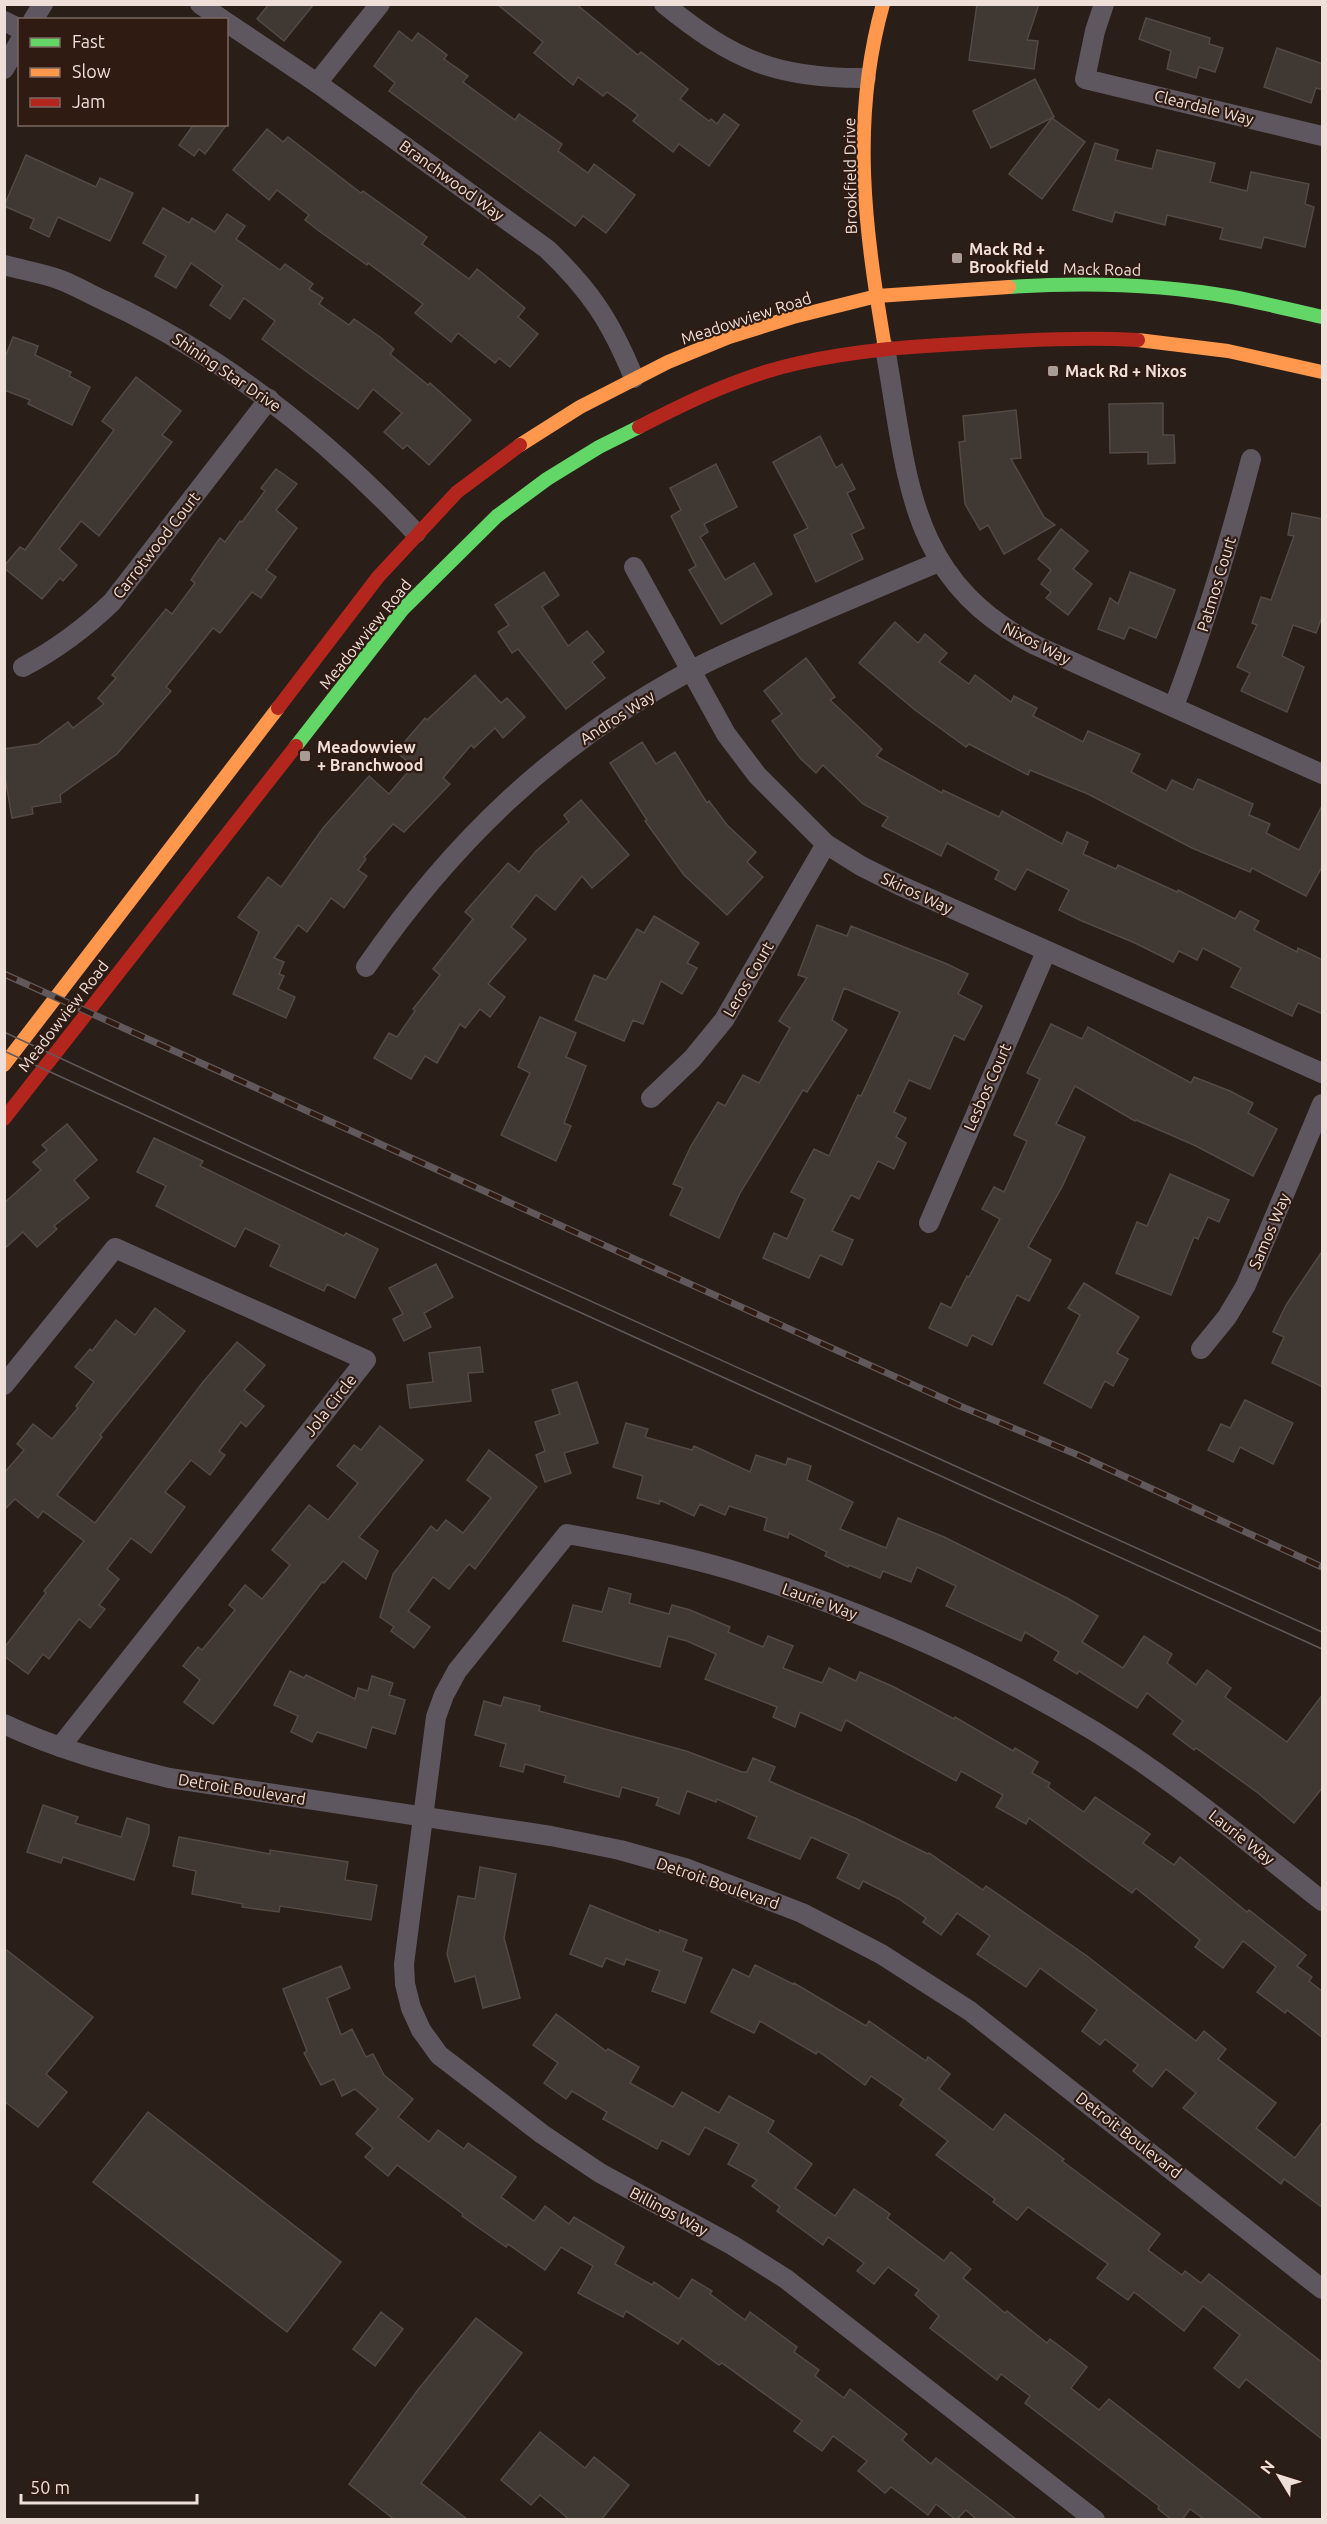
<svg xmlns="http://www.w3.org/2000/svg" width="1327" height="2524" font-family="Ubuntu,sans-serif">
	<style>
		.building { fill: #403832; stroke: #524a43; stroke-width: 1.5 }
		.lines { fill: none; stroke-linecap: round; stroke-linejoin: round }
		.street { stroke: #5f575f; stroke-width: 20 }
		.fast { stroke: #63d668; stroke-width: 14 }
		.slow { stroke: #ff974d; stroke-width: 14 }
		.jam { stroke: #b3261e; stroke-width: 14 }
		.tram { stroke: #60585a; stroke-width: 1.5 }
		.rail-casing { stroke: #60585a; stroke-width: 7 }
		.rail { stroke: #2f1b12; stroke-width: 4.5; stroke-dasharray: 14; stroke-linecap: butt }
		.poi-dot { fill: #a99b95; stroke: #2f1b12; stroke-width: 2 }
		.labels { text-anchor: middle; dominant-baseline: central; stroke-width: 4.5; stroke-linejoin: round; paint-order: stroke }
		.street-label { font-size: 16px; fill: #eedfd9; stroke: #2f1b12 }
		.poi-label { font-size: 16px; font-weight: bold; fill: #eedfd9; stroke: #2f1b12; text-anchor: start }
	</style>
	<rect width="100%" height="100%" fill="#291e18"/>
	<g class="building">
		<polygon points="269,4 314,4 284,41 257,19"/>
		<polygon points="497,4 576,4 638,55 641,52 688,89 680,99 709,121 711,119 717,124 724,114 739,125 709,166 679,144 673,152 633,121 638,115 607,92 603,96 578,77 573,85 534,53 543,42"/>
		<polygon points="977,4 1039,4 1027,40 1038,41 1034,69 969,60"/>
		<polygon points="1146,18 1210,38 1209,44 1223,48 1215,72 1199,67 1196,78 1167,69 1171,51 1139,39"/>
		<polygon points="399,31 412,41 418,33 447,55 444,59 468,76 463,82 493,104 515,120 519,114 562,144 558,151 588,173 594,164 635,195 606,233 583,216 575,226 389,91 395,83 374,66"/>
		<polygon points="1277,48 1323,64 1323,90 1316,88 1311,103 1264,87"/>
		<polygon points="1035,79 1054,117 991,148 973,111"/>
		<polygon points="1052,118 1085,142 1042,199 1009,174"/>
		<polygon points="194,124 227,124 205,154 199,149 194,156 179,145"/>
		<polygon points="267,129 283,142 288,137 361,193 363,191 427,237 422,244 469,279 477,269 525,308 518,317 538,334 510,367 499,358 495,363 458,333 451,342 415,313 423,304 368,263 367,265 319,231 305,220 309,215 277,190 269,200 233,170"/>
		<polygon points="1095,143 1118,150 1115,160 1152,169 1157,150 1215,163 1210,182 1247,191 1251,172 1309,184 1305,204 1314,207 1305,247 1264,237 1261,248 1220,239 1223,228 1167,215 1165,225 1115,212 1112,222 1073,210"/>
		<polygon points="26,155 96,187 100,178 133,193 110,241 58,217 49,237 30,228 34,219 4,206"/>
		<polygon points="163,208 189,223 192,218 215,232 227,214 245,226 236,239 280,270 285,264 313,284 309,289 323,298 319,304 349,325 354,319 380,337 394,349 390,354 428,385 430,383 471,420 429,465 407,445 403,449 384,432 402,413 373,389 358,409 262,339 275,321 244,298 230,319 210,305 223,286 191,263 176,288 155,276 166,256 143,243"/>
		<polygon points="13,337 38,346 35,355 71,372 69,376 90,387 72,425 28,404 30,400 4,390 4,360"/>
		<polygon points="136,377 181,411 162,435 172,442 99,536 81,521 59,549 77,565 63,581 60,578 42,599 4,568 4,566 20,547 25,550 114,430 102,421"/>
		<polygon points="1163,403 1163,435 1174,435 1175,463 1148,464 1148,452 1110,453 1109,404"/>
		<polygon points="1016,410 1021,458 1011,459 1044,517 1055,525 1004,554 988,525 980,530 965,504 959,442 965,441 963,416"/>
		<polygon points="820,436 836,468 842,464 855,489 847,493 864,528 851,534 863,559 816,582 794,535 808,528 773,462"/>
		<polygon points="716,464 737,507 704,524 708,532 700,537 725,580 754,563 772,594 721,624 689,570 696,566 671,516 681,510 670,488"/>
		<polygon points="276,469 297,484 276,510 297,528 266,570 276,577 261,598 252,592 220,633 213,628 166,687 171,691 117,754 60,795 61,802 32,807 33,814 12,818 4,771 4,749 38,744 68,722 73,728 104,704 98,698 116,678 112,675 166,609 172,614 195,583 191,580 206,558 220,538 225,542 240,521 242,522 265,491 261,488"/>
		<polygon points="1292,513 1323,519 1323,614 1316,633 1293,625 1282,656 1304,667 1287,712 1241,691 1250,673 1237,667 1257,625 1252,623 1261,597 1271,600 1294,536 1288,535"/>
		<polygon points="1061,529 1088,551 1073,569 1092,584 1068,615 1046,598 1051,592 1041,584 1051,570 1038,559"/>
		<polygon points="544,572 559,595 542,607 568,646 587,631 604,652 592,662 605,678 566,709 518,649 512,653 498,632 509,625 495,605"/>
		<polygon points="1130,572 1175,590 1156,638 1129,627 1124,639 1098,629 1110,598 1118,604"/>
		<polygon points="895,622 918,643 925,634 947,653 939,662 969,684 975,675 1011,702 1014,696 1037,708 1033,716 1083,742 1088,731 1140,754 1131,772 1166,791 1172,780 1193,790 1198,779 1253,804 1249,815 1270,824 1266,833 1299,850 1323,804 1323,865 1306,896 1252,868 1250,872 1192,848 1088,794 1030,770 1028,775 969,744 966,747 915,710 859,663"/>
		<polygon points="806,658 835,697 830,700 882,749 876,756 942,793 943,790 999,817 1002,811 1062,844 1067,832 1088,842 1083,854 1116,869 1118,865 1177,892 1178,890 1235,919 1240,911 1259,921 1254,930 1297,952 1298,948 1323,960 1323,1014 1298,1003 1292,1016 1231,987 1241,968 1203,948 1197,960 1179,951 1173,962 1135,943 1082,921 1059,910 1069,890 1027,869 1015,890 995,879 999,871 947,843 941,856 882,826 888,817 863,804 823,765 816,773 800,758 772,721 782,714 764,691"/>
		<polygon points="475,675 501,703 507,698 525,717 503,738 495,728 474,748 471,745 443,778 450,784 404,832 393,824 364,857 366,859 358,870 367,876 344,908 331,898 307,932 298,925 274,958 284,962 279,974 284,976 278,989 295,997 286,1018 233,994 259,932 238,917 268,877 281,887 323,828 369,776 389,794 413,766 396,752 425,718 427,720"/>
		<polygon points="642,742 656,764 675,752 707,803 709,801 727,825 756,852 747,862 763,877 727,915 684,875 645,821 647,820 610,763"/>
		<polygon points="581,800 629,855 592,888 582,876 555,910 536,895 511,927 526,939 488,984 505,997 490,1017 480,1009 465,1028 460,1024 437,1063 425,1056 411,1079 374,1058 389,1033 397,1037 415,1011 413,1009 440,975 433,969 473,919 465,912 508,863 519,872 536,851 569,822 564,815"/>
		<polygon points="654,916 699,943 687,963 697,968 682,994 661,981 643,1024 633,1020 624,1041 575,1020 594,975 606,980 637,929 644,933"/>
		<polygon points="817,925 847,936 851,926 947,964 968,974 958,994 982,1006 964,1040 954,1035 930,1089 909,1080 894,1112 906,1118 896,1137 906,1143 894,1169 878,1161 859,1199 851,1195 832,1231 853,1240 842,1265 820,1255 809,1278 763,1258 774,1233 787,1239 805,1199 791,1192 814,1149 829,1156 858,1095 861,1096 900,1012 844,988 832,1020 847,1030 807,1092 803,1090 740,1193 719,1238 670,1215 683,1188 673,1184 691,1146 718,1102 725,1106 743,1075 759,1083 790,1028 779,1021 807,978 798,975"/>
		<polygon points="540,1017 576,1033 566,1057 586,1066 564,1123 571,1126 556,1161 501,1135 530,1073 518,1067"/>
		<polygon points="1051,1024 1082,1039 1088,1027 1191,1083 1194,1077 1230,1091 1253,1103 1248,1113 1277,1129 1253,1176 1194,1145 1136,1120 1135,1121 1075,1086 1056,1124 1085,1137 1062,1187 1028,1247 1051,1260 1029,1301 1017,1295 992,1345 972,1335 967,1346 929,1328 941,1303 951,1308 967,1276 969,1277 1000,1219 982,1209 994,1187 1004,1192 1027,1141 1014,1135 1040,1079 1027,1073"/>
		<polygon points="67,1124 97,1160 74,1180 89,1198 54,1226 57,1229 37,1247 23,1232 4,1249 4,1203 41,1170 33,1162 47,1150 42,1145"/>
		<polygon points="154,1138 203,1161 200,1166 344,1236 346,1233 378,1249 355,1298 327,1284 324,1291 270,1266 280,1245 245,1228 235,1247 156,1206 166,1186 137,1172"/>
		<polygon points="1170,1174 1229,1200 1219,1222 1208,1217 1198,1239 1194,1237 1171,1295 1116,1273 1137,1222 1147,1226"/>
		<polygon points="1323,1250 1323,1387 1272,1363 1284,1337 1273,1332 1286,1305"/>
		<polygon points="436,1264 453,1297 424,1313 431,1327 404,1341 393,1319 403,1314 389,1288"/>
		<polygon points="1084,1283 1139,1317 1117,1353 1128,1359 1113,1386 1105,1381 1091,1408 1044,1383 1080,1315 1068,1308"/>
		<polygon points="155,1308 185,1331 100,1435 102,1437 57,1495 95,1523 203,1382 237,1342 265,1365 244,1390 264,1406 246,1427 241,1422 219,1451 225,1455 210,1475 191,1460 165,1492 185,1507 151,1553 131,1538 107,1569 119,1579 99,1605 105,1609 90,1628 79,1619 49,1659 43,1654 28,1674 4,1656 4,1648 46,1593 44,1591 84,1541 43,1511 38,1518 15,1499 4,1510 4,1473 24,1450 17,1444 33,1424 52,1439 78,1408 76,1406 94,1382 75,1367 90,1349 92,1351 116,1320 135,1335"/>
		<polygon points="480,1347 483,1372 468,1373 471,1401 410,1408 407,1385 433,1382 429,1353"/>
		<polygon points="577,1382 598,1443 564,1453 571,1473 545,1482 536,1455 545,1451 535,1422 560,1414 552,1390"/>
		<polygon points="1245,1400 1293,1423 1273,1464 1240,1447 1233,1462 1208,1450 1221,1424 1230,1428"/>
		<polygon points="626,1423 648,1429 645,1437 692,1450 694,1446 750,1472 756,1455 786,1465 788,1458 811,1466 807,1480 853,1502 840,1529 886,1548 898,1518 944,1537 1067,1598 1098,1616 1082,1642 1123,1668 1144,1636 1172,1654 1167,1663 1196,1685 1207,1670 1231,1688 1225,1697 1287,1742 1323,1694 1323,1787 1294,1823 1258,1793 1196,1748 1194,1750 1173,1734 1183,1721 1147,1693 1137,1708 1079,1671 1077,1674 1054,1660 1059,1652 1025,1632 1021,1641 946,1606 956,1586 917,1567 911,1582 883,1571 880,1578 849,1565 848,1567 825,1556 827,1552 789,1533 788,1538 764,1530 767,1518 729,1506 725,1515 700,1504 694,1516 660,1500 659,1504 637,1498 643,1476 613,1467"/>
		<polygon points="380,1426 423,1460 359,1537 378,1551 366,1579 343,1561 324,1583 322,1582 213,1724 184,1702 200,1680 183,1666 198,1647 202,1650 235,1610 229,1605 245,1585 262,1599 290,1565 272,1550 309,1505 328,1520 358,1483 337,1466 354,1445 361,1450"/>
		<polygon points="489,1450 537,1487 475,1569 469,1564 449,1589 433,1577 408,1611 430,1627 414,1648 391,1631 394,1627 380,1617 393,1574 431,1526 437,1531 446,1520 463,1533 491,1498 467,1480"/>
		<polygon points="609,1588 631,1594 629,1603 669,1614 672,1605 690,1610 730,1627 728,1632 763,1647 768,1636 793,1646 783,1668 822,1683 829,1668 856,1681 860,1672 894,1687 954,1719 955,1717 1013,1751 1015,1748 1038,1762 1032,1773 1050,1783 1048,1787 1084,1812 1095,1797 1150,1834 1143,1843 1174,1865 1180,1857 1247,1912 1249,1910 1306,1955 1297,1966 1312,1977 1309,1981 1323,1992 1323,2038 1287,2010 1285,2013 1257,1992 1276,1967 1243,1941 1223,1968 1195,1947 1200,1940 1136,1888 1132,1893 1029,1818 1026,1824 996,1807 1003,1795 961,1771 956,1781 846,1720 841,1731 800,1712 795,1727 773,1717 777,1707 705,1679 716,1654 687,1641 668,1636 660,1667 563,1641 573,1605 602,1612"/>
		<polygon points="290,1671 304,1678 306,1675 355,1699 358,1688 368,1691 372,1676 393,1683 389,1695 405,1700 395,1734 372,1727 366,1748 317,1732 312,1742 291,1732 298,1716 274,1705"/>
		<polygon points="504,1697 540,1706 539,1711 686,1751 742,1772 747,1772 753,1758 775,1767 769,1781 857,1819 928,1854 929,1853 983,1890 986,1886 1087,1956 1196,2041 1204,2031 1226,2049 1218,2059 1276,2103 1256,2128 1295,2158 1323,2121 1323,2208 1284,2179 1281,2184 1183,2108 1196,2093 1166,2069 1152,2087 1133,2071 1138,2065 1105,2039 1100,2045 1082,2031 1097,2010 1040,1968 1026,1987 977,1954 990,1936 957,1913 941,1935 923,1922 926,1918 899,1899 863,1881 859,1889 837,1878 849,1854 811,1837 800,1859 748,1838 757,1817 717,1799 716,1802 687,1791 679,1814 656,1805 659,1798 622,1787 619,1797 564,1782 566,1776 525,1764 523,1772 500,1766 506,1744 475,1735 484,1701 501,1706"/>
		<polygon points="43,1805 78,1817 75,1823 121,1837 127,1818 149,1825 149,1833 134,1880 63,1857 61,1863 27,1852"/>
		<polygon points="179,1837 270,1854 270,1850 348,1862 345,1880 377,1885 371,1920 280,1906 279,1912 242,1907 243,1904 192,1894 196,1871 173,1866"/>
		<polygon points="480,1867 516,1874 504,1938 520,1998 483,2008 475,1976 455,1982 447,1954 458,1896 475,1899"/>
		<polygon points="590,1905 659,1933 660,1930 687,1940 683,1951 702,1958 685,2003 652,1991 660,1971 626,1959 624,1965 606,1958 602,1967 570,1954"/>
		<polygon points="4,1948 93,2017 46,2074 67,2092 38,2127 4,2101"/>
		<polygon points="755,1965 793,1984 794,1983 866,2026 869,2021 926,2061 928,2057 950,2074 939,2089 963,2107 993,2130 1005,2114 1064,2159 1062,2161 1160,2234 1148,2250 1182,2275 1185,2271 1201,2283 1209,2274 1323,2363 1323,2440 1246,2379 1239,2388 1214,2368 1240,2335 1203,2306 1184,2331 1134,2292 1128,2300 1097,2278 1108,2264 1028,2207 1017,2220 993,2202 995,2199 936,2155 948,2141 900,2105 904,2099 871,2076 865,2085 818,2051 816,2054 760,2021 754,2033 711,2012 733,1969 749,1977"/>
		<polygon points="341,1966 350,1988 327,1998 341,2035 352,2029 366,2057 373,2054 384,2075 413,2099 398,2117 429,2142 438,2130 464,2149 468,2143 516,2177 501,2197 534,2221 545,2206 569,2224 574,2217 624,2247 615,2264 652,2285 654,2282 679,2299 692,2279 712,2291 710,2294 745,2320 750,2312 797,2347 794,2352 819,2370 815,2376 844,2398 850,2389 907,2434 902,2440 931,2464 936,2458 1017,2520 977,2520 966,2510 956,2520 936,2504 928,2515 891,2487 885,2493 858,2471 867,2461 833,2436 822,2451 794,2431 802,2421 722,2363 719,2365 682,2338 678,2344 626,2311 623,2317 578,2293 593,2266 561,2247 545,2270 508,2244 506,2247 462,2216 463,2214 397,2165 388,2176 365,2157 373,2148 356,2134 378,2109 355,2089 342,2096 334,2079 321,2085 304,2053 307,2051 283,1989"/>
		<polygon points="556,2014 606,2051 608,2049 639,2067 630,2083 673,2107 682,2092 719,2113 729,2096 774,2121 768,2132 812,2164 795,2188 835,2216 854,2189 890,2214 887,2218 944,2261 951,2252 971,2269 963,2278 1005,2313 1007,2311 1047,2343 1050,2339 1087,2367 1071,2388 1099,2410 1109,2399 1263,2520 1204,2519 1190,2509 1182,2520 1172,2520 1158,2509 1159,2506 1025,2403 1030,2396 1001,2374 997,2380 930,2328 939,2316 915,2295 919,2290 888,2267 874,2284 857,2271 864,2263 828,2237 823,2245 777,2211 780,2207 752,2186 757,2180 728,2164 739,2144 705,2127 689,2155 662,2140 657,2149 603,2119 607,2112 572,2091 566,2099 544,2083 558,2063 533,2045"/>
		<polygon points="148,2112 341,2262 287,2332 93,2182"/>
		<polygon points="381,2312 403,2329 375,2366 353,2349"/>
		<polygon points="476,2318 522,2353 421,2483 468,2520 395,2520 349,2484 417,2391"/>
		<polygon points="540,2432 585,2468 594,2457 629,2485 601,2520 570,2520 540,2495 531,2505 501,2480"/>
	</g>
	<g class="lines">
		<g class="street">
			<polyline points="200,4 223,20"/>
			<path d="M664 4C733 60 777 79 866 78"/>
			<polyline points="1104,4 1095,31 1085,79 1322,136"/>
			<polyline points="33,20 43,4"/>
			<polyline points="4,21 20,29"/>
			<path d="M226 22 317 83 547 249C591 291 611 322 634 378"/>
			<polyline points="4,69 20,41"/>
			<polyline points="317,83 380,4"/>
			<path d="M4 265C22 270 41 273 58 279 75 285 91 295 107 302 226 357 327 439 416 533"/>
			<path d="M885 348C908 475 906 579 1035 645L1322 774"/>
			<polyline points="634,567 726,734 757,775 826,844 861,866 899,885 1322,1073"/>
			<path d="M23 667C57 649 84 629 112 602L269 399"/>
			<path d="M1174 706C1205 625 1229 544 1251 459"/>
			<path d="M366 967C453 841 554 744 690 671 723 653 759 639 793 624 842 603 890 582 939 562"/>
			<polyline points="651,1098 692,1059 724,1020 826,844"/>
			<polyline points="929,1223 1046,952"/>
			<polyline points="1201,1349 1227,1317 1246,1285 1322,1104"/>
			<polyline points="4,1385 115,1248 366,1360 60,1747"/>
			<path d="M4 1724C57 1749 112 1764 169 1778L551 1836 620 1850 688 1869 802 1913 881 1954 970 2011 1322 2289"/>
			<path d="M1095 2520 786 2279 732 2245 600 2173 542 2134 439 2055 421 2030 411 2008 405 1984 404 1964 436 1717 444 1695 457 1671 567 1534C622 1544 677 1554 731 1570 858 1609 980 1662 1094 1731 1175 1781 1248 1842 1322 1901"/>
		</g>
		<g class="fast">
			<path d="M1009 287C1084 282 1160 284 1233 297 1263 303 1292 310 1322 317"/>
			<polyline points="296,746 403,609 497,516 547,479 599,447 639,427"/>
		</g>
		<g class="slow">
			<path d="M883 4C850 121 865 230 885 348"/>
			<polyline points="1138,340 1228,351 1322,372"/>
			<polyline points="520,445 580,407 668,362 729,337 793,317 877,296 1009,287"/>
			<polyline points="4,1065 278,708"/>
		</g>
		<g class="jam">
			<path d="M639 427C689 401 743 375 799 363 857 350 915 346 975 343 1029 340 1084 337 1138 340"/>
			<polyline points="278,708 378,577 457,492 520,445"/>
			<polyline points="4,1119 296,746"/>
		</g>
		<g class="tram">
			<polyline points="4,1032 301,1170 1322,1632"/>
			<polyline points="4,1051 1322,1649"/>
		</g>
		<defs>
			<polyline id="rail" points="4,974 960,1406 1078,1455 1322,1567"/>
		</defs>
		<use href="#rail" class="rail-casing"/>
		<use href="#rail" class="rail"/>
	</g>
	<g class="poi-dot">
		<rect x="951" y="252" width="12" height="12" rx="3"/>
		<rect x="1047" y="365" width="12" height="12" rx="3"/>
		<rect x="299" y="750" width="12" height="12" rx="3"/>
	</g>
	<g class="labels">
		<g class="street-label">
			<text transform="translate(1204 107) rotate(14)">Cleardale Way</text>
			<text transform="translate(850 176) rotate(-91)">Brookfield Drive</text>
			<text transform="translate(452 180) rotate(36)">Branchwood Way</text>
			<text transform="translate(1102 269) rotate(1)">Mack Road</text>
			<text transform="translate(746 318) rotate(-18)">Meadowview Road</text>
			<text transform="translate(227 372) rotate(34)">Shining Star Drive</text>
			<text transform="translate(156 545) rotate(-52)">Carrotwood Court</text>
			<text transform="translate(1216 584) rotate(-73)">Patmos Court</text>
			<text transform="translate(365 634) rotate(-51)">Meadowview Road</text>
			<text transform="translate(1037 643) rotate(27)">Nixos Way</text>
			<text transform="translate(617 717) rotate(-33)">Andros Way</text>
			<text transform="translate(917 893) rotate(25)">Skiros Way</text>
			<text transform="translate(748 979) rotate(-60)">Leros Court</text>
			<text transform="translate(63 1016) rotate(-52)">Meadowview Road</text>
			<text transform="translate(987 1087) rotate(-66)">Lesbos Court</text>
			<text transform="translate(1269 1231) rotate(-67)">Samos Way</text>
			<text transform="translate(330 1405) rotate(-52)">Jola Circle</text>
			<text transform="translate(820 1601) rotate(20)">Laurie Way</text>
			<text transform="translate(242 1789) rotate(9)">Detroit Boulevard</text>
			<text transform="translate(1242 1837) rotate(38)">Laurie Way</text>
			<text transform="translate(718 1883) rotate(19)">Detroit Boulevard</text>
			<text transform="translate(1129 2135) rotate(38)">Detroit Boulevard</text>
			<text transform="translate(669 2211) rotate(28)">Billings Way</text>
		</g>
		<g class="poi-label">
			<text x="969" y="249">Mack Rd +<tspan x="969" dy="18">Brookfield</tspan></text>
			<text x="1065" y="371">Mack Rd + Nixos</text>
			<text x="317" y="747">Meadowview<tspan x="317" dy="18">+ Branchwood</tspan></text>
		</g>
	</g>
	<rect width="1327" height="2524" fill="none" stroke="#eedfd9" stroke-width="12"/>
	<rect x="18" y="18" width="210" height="108" fill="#2f1b12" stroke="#7b6962" stroke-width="1.5"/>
	<rect x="30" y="38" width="30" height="9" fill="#63d668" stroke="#7b6962" stroke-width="1.5"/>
	<text x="72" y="48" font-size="18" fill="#eedfd9">Fast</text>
	<rect x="30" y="68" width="30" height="9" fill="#ff974d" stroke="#7b6962" stroke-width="1.5"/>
	<text x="72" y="78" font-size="18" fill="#eedfd9">Slow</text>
	<rect x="30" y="98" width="30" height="9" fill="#b3261e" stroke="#7b6962" stroke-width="1.5"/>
	<text x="72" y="108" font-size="18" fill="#eedfd9">Jam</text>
	<g transform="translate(1279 2476) rotate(308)" stroke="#2f1b12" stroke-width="4.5" paint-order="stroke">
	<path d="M0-4.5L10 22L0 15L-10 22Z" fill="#eedfd9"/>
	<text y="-9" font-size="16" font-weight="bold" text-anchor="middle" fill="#eedfd9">N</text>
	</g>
	<path d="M21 2494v9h176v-9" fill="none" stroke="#eedfd9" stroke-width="3"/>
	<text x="30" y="2494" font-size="18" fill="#eedfd9" stroke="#2f1b12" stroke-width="4.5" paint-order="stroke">50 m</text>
</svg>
